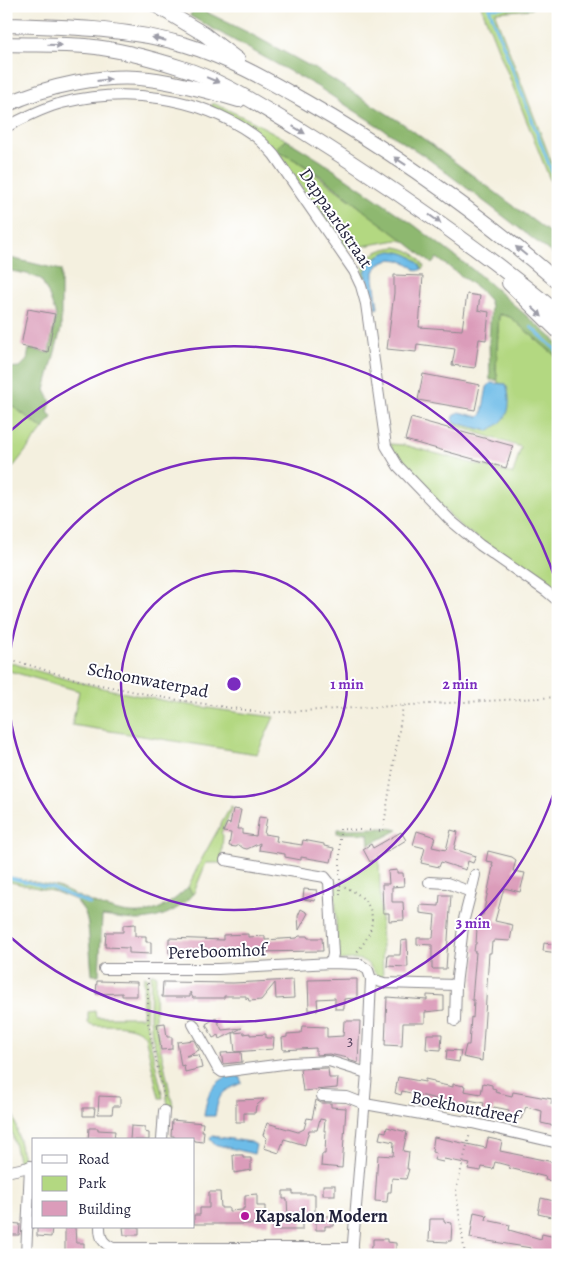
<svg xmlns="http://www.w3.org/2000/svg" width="564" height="1261" font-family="Alegreya,serif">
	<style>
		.green { fill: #b3d881; stroke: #6a7d5e }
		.forest { fill: #8eb86f; stroke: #586d55 }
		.water { fill: #6dbce8; stroke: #486f92 }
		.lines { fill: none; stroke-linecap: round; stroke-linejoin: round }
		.stream { stroke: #6dbce8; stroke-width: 3 }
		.building { fill: #db9cba }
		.minor-casing { stroke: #8b898d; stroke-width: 12 }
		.highway-casing { stroke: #8b898d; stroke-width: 16 }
		.path { stroke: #8b898d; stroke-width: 2; stroke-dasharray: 1 4; stroke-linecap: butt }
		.minor { stroke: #fff; stroke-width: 10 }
		.highway { stroke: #fff; stroke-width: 14 }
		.oneway { fill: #9c9ca7 }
		.ring { fill: none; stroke: #7b2cbf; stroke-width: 2.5 }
		.poi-dot { fill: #b5179e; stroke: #fff; stroke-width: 2 }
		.labels { text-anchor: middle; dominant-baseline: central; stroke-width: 4; stroke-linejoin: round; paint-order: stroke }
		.number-label { font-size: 15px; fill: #50405b }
		.street-label { font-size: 18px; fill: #22223b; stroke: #fff }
		.poi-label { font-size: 18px; font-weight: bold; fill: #22223b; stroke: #fff; text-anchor: start }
		.centre { fill: #7b2cbf; stroke: #fff; stroke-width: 2.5 }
		.ring-label { font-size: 15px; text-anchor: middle; font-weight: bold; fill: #7b2cbf; stroke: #fff; stroke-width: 4; stroke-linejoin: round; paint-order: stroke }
	</style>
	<rect width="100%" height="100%" fill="#fff"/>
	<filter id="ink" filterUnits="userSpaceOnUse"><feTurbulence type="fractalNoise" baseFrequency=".02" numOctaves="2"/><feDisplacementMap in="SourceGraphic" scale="10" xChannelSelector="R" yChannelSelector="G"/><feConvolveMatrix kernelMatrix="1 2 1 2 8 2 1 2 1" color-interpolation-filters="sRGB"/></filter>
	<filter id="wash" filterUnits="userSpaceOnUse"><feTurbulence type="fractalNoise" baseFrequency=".0096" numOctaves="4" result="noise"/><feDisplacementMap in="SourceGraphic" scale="20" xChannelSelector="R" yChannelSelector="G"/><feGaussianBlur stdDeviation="1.12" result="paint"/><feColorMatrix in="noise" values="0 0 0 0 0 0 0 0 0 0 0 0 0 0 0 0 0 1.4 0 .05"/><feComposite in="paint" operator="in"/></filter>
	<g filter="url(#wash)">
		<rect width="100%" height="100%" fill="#f4f0df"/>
		<g class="green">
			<polygon points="481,6 532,6 532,9 496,12 496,17 558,179 558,200"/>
			<polygon points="213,103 254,122 287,140 281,144 280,153 292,158 306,167 405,241 397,240 352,248 345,247 341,244 277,153 211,107"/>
			<path d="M396 247C409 249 418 254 424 267L422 269C410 244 367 247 366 277H363C361 256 378 249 396 247Z"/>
			<polygon points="499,314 510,317 558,358 558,596 459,525 398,460 390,444 404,445 513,474 521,447 453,425 453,422 487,431 506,384 498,383 496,370"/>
			<polygon points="6,401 43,429 6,476"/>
			<path d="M6 661C93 690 184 706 274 717L257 754 72 725 79 691 6 670Z"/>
			<polygon points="231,806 233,807 221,833 223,835 221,863 206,863 193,895 188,887 200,862"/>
			<path d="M379 859 383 978C372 975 372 963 361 960 355 958 346 960 340 960L337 957 335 885Z"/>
			<polygon points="6,876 58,887 77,896 76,900 56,892 6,881"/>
			<polygon points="151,974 156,974 155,1022 173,1106 168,1106 165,1083 152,1036 150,1017"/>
			<path d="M144 976 147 977 146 1022 163 1098H159L145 1036C134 1022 109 1026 93 1025L88 1023V1012L95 1011 96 1017H142Z"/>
			<polygon points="6,1077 24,1164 19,1165 6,1106"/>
		</g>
		<g class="forest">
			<polygon points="194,6 249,33 317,70 405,125 558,239 558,258 426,157 318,87 190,16"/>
			<path d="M287 140 321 161 414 225 477 273 558 343V358L510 317 499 314 496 370 498 380H490L489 341 491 306 489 300 479 289 437 258 432 264C412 246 390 230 368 214 342 193 311 165 280 153L277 147Z"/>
			<polygon points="6,257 61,270 61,329 45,390 51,402 48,412 52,417 43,429 6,401 6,368 20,367 27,360 29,349 49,353 56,315 48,293 41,279 27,274 6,270"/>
			<polygon points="389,828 398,830 369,845 368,834 337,833 337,829"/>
			<path d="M188 887 193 895C179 910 159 920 137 920 126 920 113 917 102 916L99 975H92L88 925 85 912 76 900 77 896C122 915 150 926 188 887Z"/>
		</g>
		<g class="water">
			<path d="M391 251C404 252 416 256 422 269L417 271 409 264 399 260 391 259 378 265 374 272V279L378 308 376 309C375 303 375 298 373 293 371 288 368 283 366 278 362 264 379 254 391 251Z"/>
			<path d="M491 383 506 384C510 394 511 411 504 419 500 424 493 428 488 431L453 422 454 416 459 412 479 417 482 414 487 387Z"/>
			<path d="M238 1073 242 1083C221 1092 219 1093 215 1116H204C207 1092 214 1079 238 1073Z"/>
			<polygon points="212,1136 251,1142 256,1145 254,1154 214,1144 210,1139"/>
		</g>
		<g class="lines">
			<g class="stream">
				<polyline points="531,6 489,8 558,188"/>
				<polyline points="531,327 558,352"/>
				<polyline points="6,877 52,888 90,904"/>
			</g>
		</g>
		<g id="blocks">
			<g class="building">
				<polygon points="394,275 423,276 419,327 462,330 467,294 480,296 478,310 489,312 486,340 479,339 475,368 452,365 455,349 417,344 416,352 387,349 394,293"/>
				<polygon points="28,309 55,314 48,352 21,346"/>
				<polygon points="423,374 480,385 475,410 418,400"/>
				<polygon points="411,418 513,446 506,468 405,440"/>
				<polygon points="233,809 241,810 237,829 242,829 242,834 256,836 259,817 267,818 264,834 277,836 276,841 302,845 303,840 324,844 324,846 334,848 331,862 301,857 301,860 285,857 285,854 259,850 260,843 247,849 243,848 239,845 236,847 229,846 231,833 223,832 227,823 230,824"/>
				<polygon points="451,830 458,832 454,849 476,856 473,863 468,861 466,870 441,862 439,867 421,863 425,848 413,845 417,831 435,837 432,847 446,850"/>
				<polygon points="401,832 406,840 370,862 363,849 371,844 373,848"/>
				<polygon points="488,851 512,857 516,860 513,871 525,873 520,892 504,888 495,921 513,925 510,941 494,940 494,942 492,942 491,953 489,953 482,1061 463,1057 466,1045 469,1045 471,1017 473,1018 474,1000 472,1000 476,952 474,952 475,944 476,944 477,928 481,915 483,915 493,866 492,866 493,862 486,861"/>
				<polygon points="397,870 397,873 403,873 404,886 392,887 392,902 403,902 404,920 389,921 389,913 383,913 382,884 389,884 388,871"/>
				<polygon points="304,889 317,890 315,901 303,899"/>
				<polygon points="440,895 451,895 446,969 432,969 432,945 417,944 417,938 433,938 435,915 420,913 420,905 439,906"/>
				<polygon points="301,909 308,913 299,930 298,916"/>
				<polygon points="135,924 135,936 146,936 146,942 151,942 151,954 129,953 129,948 105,947 106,932 123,932 123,925"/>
				<polygon points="248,934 248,937 265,936 265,940 297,938 299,936 307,936 308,938 322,938 323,951 247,952 216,954 169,953 169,938 223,940 223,935"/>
				<polygon points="407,940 408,967 387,966 388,955 400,955 401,941"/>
				<polygon points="544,943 558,945 558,953 543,951"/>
				<polygon points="357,979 357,998 344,999 344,1009 335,1009 335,998 317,999 318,1010 309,1010 308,980"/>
				<polygon points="293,980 294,998 276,999 275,983 261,1000 249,1001 248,998 246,999 246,996 224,996 224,998 193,998 190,992 190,997 162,997 163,982 233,983"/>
				<polygon points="97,981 137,982 137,996 122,996 122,993 96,994"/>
				<polygon points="427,995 444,996 444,1010 425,1012 425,1023 403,1023 402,1046 385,1045 387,997 427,1000"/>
				<polygon points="216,1018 222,1030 242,1028 220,1039 219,1035 213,1038 206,1024"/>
				<polygon points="344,1021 360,1021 358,1063 348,1060 348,1058 329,1054 316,1055 316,1048 283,1050 282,1038 287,1037 287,1034 301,1033 302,1026 327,1027 327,1037 343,1036"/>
				<polygon points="165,1023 167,1037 172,1037 172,1049 161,1050 157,1024"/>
				<polygon points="244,1032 244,1034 250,1033 250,1035 266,1034 266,1038 274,1038 273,1049 235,1052 233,1033"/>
				<polygon points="427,1034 442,1034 441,1050 426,1049"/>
				<polygon points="194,1040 199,1050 186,1056 199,1055 202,1068 185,1072 184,1065 181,1066 177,1042"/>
				<polygon points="447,1050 461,1051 459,1062 446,1060"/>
				<polygon points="241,1052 242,1062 223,1064 221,1053"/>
				<polygon points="328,1068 329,1078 338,1078 337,1088 303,1091 300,1069"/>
				<polygon points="398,1077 425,1082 425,1079 434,1081 434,1083 453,1087 453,1084 465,1086 464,1091 481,1094 483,1083 492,1085 492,1088 496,1089 495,1092 512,1096 513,1092 552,1099 551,1104 558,1105 558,1120 556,1119 554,1126 541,1123 542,1111 526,1107 521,1119 508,1117 509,1110 494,1107 493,1113 482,1111 484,1103 469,1100 467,1106 402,1091 401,1095 395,1093"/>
				<polygon points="99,1096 120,1097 120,1106 113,1106 112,1114 98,1114"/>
				<polygon points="264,1099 256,1106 255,1113 244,1113 244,1122 236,1122 236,1100"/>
				<polygon points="316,1100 321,1103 331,1103 331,1107 346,1108 342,1168 321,1166 322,1154 325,1154 326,1131 324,1131 325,1120 320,1119 317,1130 309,1130 305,1145 284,1139 279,1153 264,1148 267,1138 263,1135 267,1123 298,1132 304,1129 307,1118 312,1119"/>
				<polygon points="83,1108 95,1108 94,1116 83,1116"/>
				<polygon points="172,1120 203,1123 202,1131 204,1131 203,1142 194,1141 194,1140 174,1140 174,1136 171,1136"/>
				<polygon points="131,1126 145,1127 145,1132 149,1133 149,1140 130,1140"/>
				<polygon points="387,1127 407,1132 403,1151 409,1152 407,1169 409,1169 406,1179 392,1178 391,1192 388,1192 387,1202 375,1201 378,1155 393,1156 394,1142 379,1139 381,1131 386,1132"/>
				<polygon points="89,1128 98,1128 98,1130 115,1131 114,1140 88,1140"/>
				<polygon points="434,1137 486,1148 488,1138 502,1141 500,1151 558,1163 558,1182 545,1180 546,1177 509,1168 510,1166 495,1162 493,1169 482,1167 481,1171 468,1169 470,1164 444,1159 443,1162 434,1160 436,1153 432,1152"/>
				<polygon points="233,1155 243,1155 243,1158 251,1158 251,1170 234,1173"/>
				<rect x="323" y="1185" width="12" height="10"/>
				<polygon points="283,1191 293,1191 293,1194 315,1194 315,1213 302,1213 302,1230 273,1230 274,1218 288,1218 287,1199 283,1199"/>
				<polygon points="209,1192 220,1192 221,1208 229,1208 229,1211 243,1210 243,1208 245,1208 245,1195 257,1194 257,1206 265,1206 265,1213 269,1213 269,1224 194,1224 194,1215 200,1215 200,1208 209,1208"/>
				<polygon points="541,1198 554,1201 551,1217 538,1214"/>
				<polygon points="474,1212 487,1215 486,1220 510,1225 509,1230 541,1239 542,1234 555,1237 554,1241 558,1242 558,1255 531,1250 531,1248 470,1238"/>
				<polygon points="316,1216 335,1216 334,1226 325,1226 325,1230 316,1230"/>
				<polygon points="430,1219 444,1219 444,1222 452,1223 451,1241 448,1241 448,1242 429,1241"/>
				<polygon points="9,1223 20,1224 19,1235 8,1235"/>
				<polygon points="37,1227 52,1227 51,1237 37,1236"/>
				<polygon points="65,1227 75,1227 76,1243 84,1243 84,1253 65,1255"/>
				<polygon points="123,1227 139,1227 139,1235 124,1235"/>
				<polygon points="373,1239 387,1239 387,1242 396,1243 396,1255 370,1255 371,1246 373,1246"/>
			</g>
		</g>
	</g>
	<g filter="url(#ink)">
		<use href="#blocks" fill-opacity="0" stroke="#8b898d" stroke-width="1"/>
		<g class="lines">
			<defs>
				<g id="minor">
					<path d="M6 127C24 118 42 108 62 103 125 87 198 96 252 134 260 139 267 147 274 155L354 271 361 286 366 304 386 446 398 466 450 520 480 545 546 591 558 601"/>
					<polyline points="225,860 325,877 329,882 333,954 331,963"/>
					<polyline points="471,892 475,875"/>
					<polyline points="104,969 218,969 331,963 359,964 368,970 371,979 367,1073 352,1255"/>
					<polyline points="371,979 384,983 456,985 464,919 471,892 447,883 429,882"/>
					<polyline points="455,1021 456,985"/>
					<polyline points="193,1024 218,1069 222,1072 291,1063 329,1061 367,1073"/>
					<polyline points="322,1096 347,1097 365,1104 472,1123 558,1143"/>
					<polyline points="162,1140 164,1111"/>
					<polyline points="6,1172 34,1166"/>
					<path d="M100 1227C100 1239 103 1243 113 1248H353"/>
					<polyline points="26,1255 30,1166"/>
				</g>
				<g id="highway">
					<polyline points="157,6 204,34 238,60"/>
					<path d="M6 25C67 27 127 28 186 45 229 58 267 80 306 102 395 153 480 214 558 282"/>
					<path d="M6 44C33 45 59 44 86 46 118 49 151 58 182 68 224 81 261 107 299 129 389 185 476 246 558 313"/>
					<path d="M6 105C46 86 105 73 149 79 180 83 209 91 239 100"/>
					<polyline points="509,283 558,331"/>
				</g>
			</defs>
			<use href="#minor" class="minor-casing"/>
			<use href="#highway" class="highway-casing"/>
			<g class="path">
				<polyline points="6,658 81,681 166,698 264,713 558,697"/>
				<path d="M340 885C378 899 381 926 355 954"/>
				<polyline points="340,895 340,829 383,831 403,706"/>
				<polyline points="148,978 148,1023 165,1101"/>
				<polyline points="465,1255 456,1191 470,1133"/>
			</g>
			<use href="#minor" class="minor"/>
			<use href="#highway" class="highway"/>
		</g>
		<defs><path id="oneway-solid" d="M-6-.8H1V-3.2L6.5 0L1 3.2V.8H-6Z" transform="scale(1.25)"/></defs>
		<g class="oneway">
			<use href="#oneway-solid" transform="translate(159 39) rotate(-167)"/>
			<use href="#oneway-solid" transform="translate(55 45) rotate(2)"/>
			<use href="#oneway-solid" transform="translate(104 80) rotate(-7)"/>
			<use href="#oneway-solid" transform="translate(213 80) rotate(23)"/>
			<use href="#oneway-solid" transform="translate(299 130) rotate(31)"/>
			<use href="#oneway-solid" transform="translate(400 161) rotate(-146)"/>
			<use href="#oneway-solid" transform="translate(435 219) rotate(36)"/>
			<use href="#oneway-solid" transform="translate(521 251) rotate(-140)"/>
			<use href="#oneway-solid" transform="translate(537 312) rotate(43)"/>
		</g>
	</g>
	<g class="ring">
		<circle cx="234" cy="684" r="113"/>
		<circle cx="234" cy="684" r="226"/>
		<path d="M557 783A338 338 0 0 1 8 935M8 433A338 338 0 0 1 557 585"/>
	</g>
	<circle class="poi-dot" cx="245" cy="1216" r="5"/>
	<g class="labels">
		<g class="number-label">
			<text x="350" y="1041">3</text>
		</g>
		<g class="street-label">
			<text transform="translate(336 218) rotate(56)">Dappaardstraat</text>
			<text transform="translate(148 680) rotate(11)">Schoonwaterpad</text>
			<text transform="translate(217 951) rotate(-2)">Pereboomhof</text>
			<text transform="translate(465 1107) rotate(11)">Boekhoutdreef</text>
		</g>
		<g class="poi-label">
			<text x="255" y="1216">Kapsalon Modern</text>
		</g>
	</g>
	<circle cx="234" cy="684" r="8" class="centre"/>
	<g class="ring-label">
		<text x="347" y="689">1 min</text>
		<text x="460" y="689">2 min</text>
		<text x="473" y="928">3 min</text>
	</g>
	<rect width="564" height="1261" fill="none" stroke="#fff" stroke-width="25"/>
	<rect x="32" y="1138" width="162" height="90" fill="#ffffff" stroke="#a7a7b1"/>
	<rect x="42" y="1155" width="25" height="8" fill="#ffffff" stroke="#a7a7b1"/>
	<text x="78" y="1164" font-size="15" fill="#22223b">Road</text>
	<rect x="42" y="1176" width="25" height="15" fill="#b3d881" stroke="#a7a7b1"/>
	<text x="78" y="1188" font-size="15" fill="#22223b">Park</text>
	<rect x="42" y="1201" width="25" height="15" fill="#db9cba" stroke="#a7a7b1"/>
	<text x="78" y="1214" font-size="15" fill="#22223b">Building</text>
</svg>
